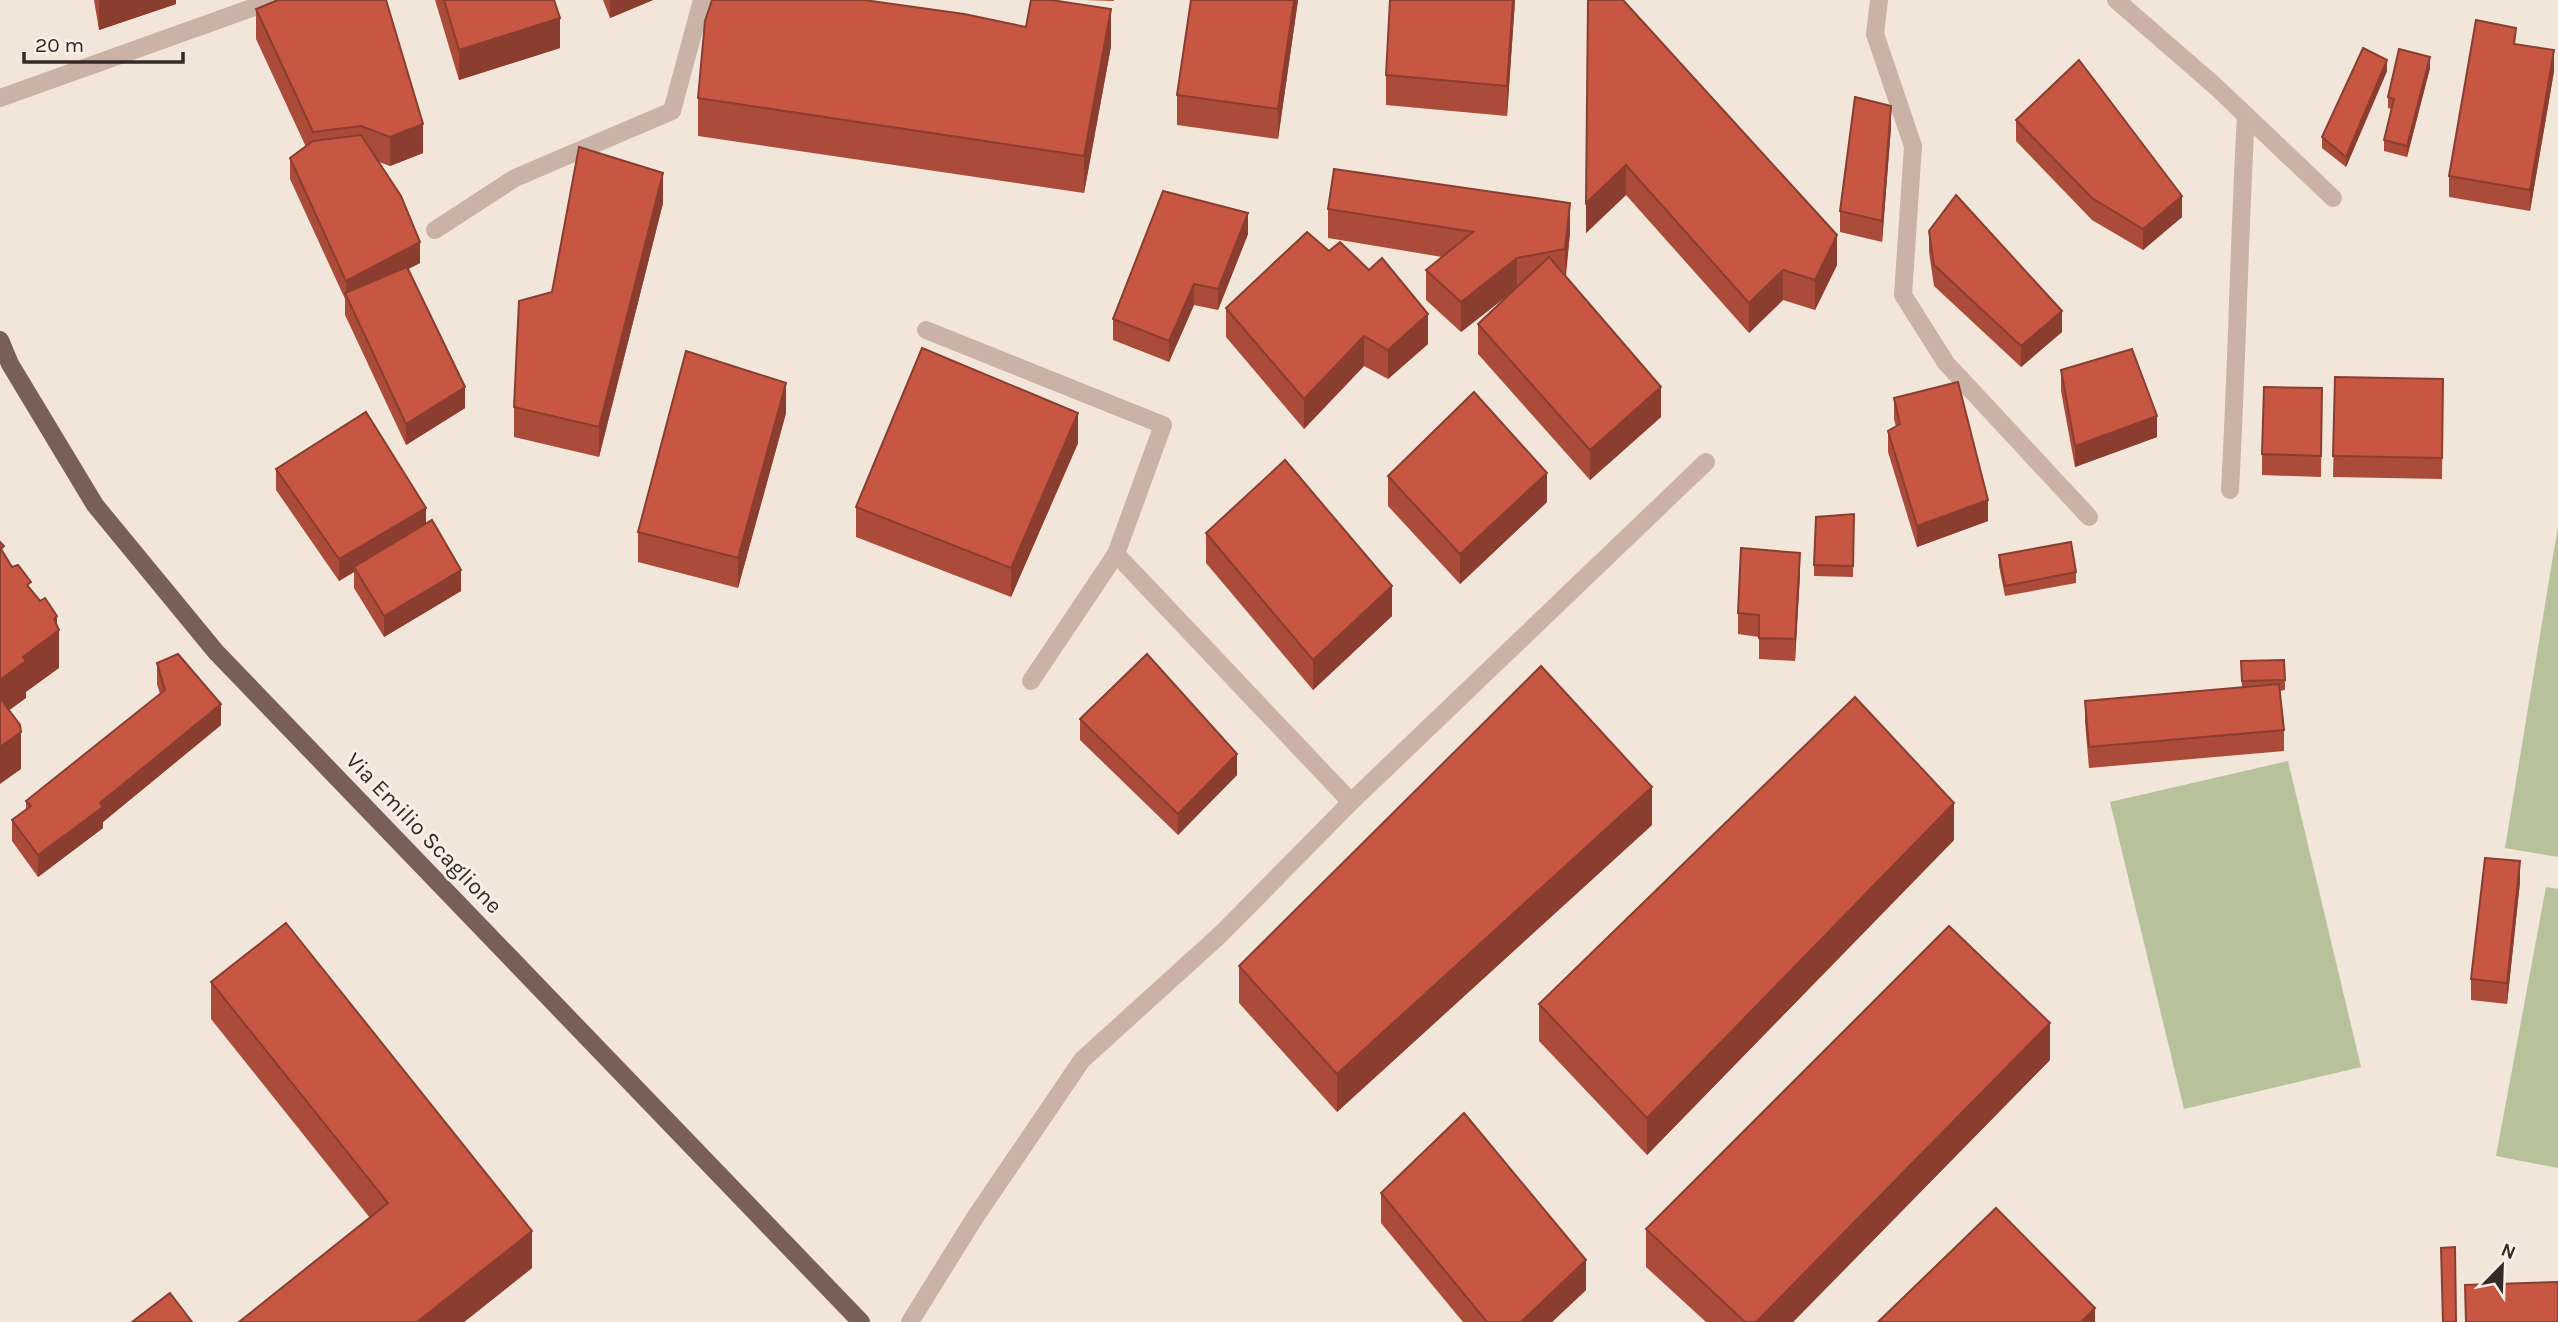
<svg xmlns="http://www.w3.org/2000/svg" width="2558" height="1322" font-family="Karla,sans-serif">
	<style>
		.green { fill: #b7c19a }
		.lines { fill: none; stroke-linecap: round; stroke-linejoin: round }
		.minor { stroke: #cab3a6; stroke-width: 18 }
		.major { stroke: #786058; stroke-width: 18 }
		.wall { fill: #ab4b3a }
		.shaded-wall { fill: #8b3d2f }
		.building { fill: #c75743; stroke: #8b3d2f; stroke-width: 2 }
		.labels { text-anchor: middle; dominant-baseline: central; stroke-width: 6; stroke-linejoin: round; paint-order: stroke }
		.street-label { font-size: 23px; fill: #362a27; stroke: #f9efe6 }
	</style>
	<rect width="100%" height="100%" fill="#f2e5da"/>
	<g class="green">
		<polygon points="2558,526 2558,857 2505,848"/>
		<polygon points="2288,761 2361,1067 2184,1109 2110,802"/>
		<polygon points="2546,887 2558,889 2558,1168 2496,1156"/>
	</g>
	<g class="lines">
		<g class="minor">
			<polyline points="1879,0 1875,34 1913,146 1903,295 1946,363 2089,517"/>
			<polyline points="2116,0 2214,85 2333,198"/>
			<polyline points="0,98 274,0"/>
			<polyline points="435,230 515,178 672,111 702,0"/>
			<polyline points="926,330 1163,425 1116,554 1351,802"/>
			<path d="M2230 490C2237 365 2239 240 2246 115"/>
			<polyline points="1031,681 1116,554"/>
			<polyline points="910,1322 974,1219 1082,1060 1221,934 1351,802 1706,462"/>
		</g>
		<polyline class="major" points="0,340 10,364 95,505 216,652 861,1322"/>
	</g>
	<g class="wall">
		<polygon points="94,0 176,0 176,4 99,30"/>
		<polygon points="435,0 554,0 560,48 459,80"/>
		<polygon points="603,0 653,0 610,18"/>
		<polygon points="1084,0 1114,0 1114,1"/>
		<polygon points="1191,0 1298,0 1278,139 1177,125 1177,95"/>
		<polygon points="1390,0 1515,0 1507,116 1386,105 1386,75"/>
		<polygon points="1588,0 1837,265 1815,310 1783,300 1749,333 1626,195 1586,233"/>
		<polygon points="256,9 423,153 390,166 379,162 420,263 408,269 465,408 406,445 345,315 345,299 290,179 290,158 306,147 256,39"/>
		<polygon points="1026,27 1111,46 1084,193 698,136 698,98"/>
		<polygon points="2516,44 2554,71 2530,211 2449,197 2449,176"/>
		<polygon points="2430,68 2407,157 2384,151 2384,140 2392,109 2388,108 2388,97"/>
		<polygon points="2387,71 2346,167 2322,148 2322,137"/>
		<polygon points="2016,120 2182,217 2143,250 2092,220 2016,141"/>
		<polygon points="1891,127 1882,242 1840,232 1840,211"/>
		<polygon points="663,203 599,457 514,437 514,407 552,292"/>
		<polygon points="1328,209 1570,233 1566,276 1661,417 1590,480 1478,354 1478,324 1507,296 1461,332 1426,300 1426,270 1442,257 1328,238"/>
		<polygon points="1929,231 2062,332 2021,367 1934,286 1929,252"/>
		<polygon points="1248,234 1218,310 1194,305 1169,362 1113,340 1113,319"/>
		<polygon points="1226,308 1428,344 1388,379 1364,366 1304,429 1226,337"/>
		<polygon points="2061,370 2157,437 2075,467 2061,391"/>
		<polygon points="2335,377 2443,379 2442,479 2333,477"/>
		<polygon points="2322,388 2321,477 2262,475 2262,454"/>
		<polygon points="1894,398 1988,521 1917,547 1888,452 1888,431 1896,427 1894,419"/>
		<polygon points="786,413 738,588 638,562 638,532"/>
		<polygon points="1078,443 1011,597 856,537 856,507"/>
		<polygon points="276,469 426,523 461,591 384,637 354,588 354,572 339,581 276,490"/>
		<polygon points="1388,476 1547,502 1460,584 1388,506"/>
		<polygon points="1854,514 1853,577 1814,576 1814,565"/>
		<polygon points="1206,533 1392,616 1313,690 1206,563"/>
		<polygon points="1999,555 2076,572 2076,583 2005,596 1999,566"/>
		<polygon points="1800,574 1795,661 1759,659 1759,637 1738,634 1738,613"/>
		<polygon points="2241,661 2285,680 2285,690 2280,691 2284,730 2284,751 2089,768 2085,722 2085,701 2242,688"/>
		<polygon points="157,663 221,725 103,822 103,828 38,877 12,841 12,820 26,810 26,801 160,694 157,684"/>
		<polygon points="1080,719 1237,775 1178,835 1080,740"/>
		<polygon points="1652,825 1337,1112 1239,1003 1239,966"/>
		<polygon points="1954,840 1647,1155 1539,1041 1539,1004"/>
		<polygon points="2520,882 2507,1004 2471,1000 2471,979"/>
		<polygon points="211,982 532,1268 464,1322 239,1322 370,1218 211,1019"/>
		<polygon points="2050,1060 1793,1322 1706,1322 1646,1267 1646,1229"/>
		<polygon points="1381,1193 1586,1290 1552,1322 1463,1322 1381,1223"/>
	</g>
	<g class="shaded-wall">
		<polygon points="100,0 176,0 176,4 99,30 99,1"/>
		<polygon points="610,0 653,0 610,18"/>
		<polygon points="1294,0 1298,0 1278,139 1278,109"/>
		<polygon points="1513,0 1515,0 1507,116 1507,86"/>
		<polygon points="1111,9 1111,46 1084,193 1084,156"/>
		<polygon points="560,18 560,48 459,80 459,50"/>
		<polygon points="2554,50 2554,71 2530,211 2530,190"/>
		<polygon points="2430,57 2430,68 2407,157 2407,146"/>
		<polygon points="2387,60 2387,71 2346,167 2346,157"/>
		<polygon points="1891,106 1891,127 1882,242 1882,221"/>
		<polygon points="423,124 423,153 390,166 390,137"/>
		<polygon points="1626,165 1626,195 1586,233 1586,203"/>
		<polygon points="663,173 663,203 599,457 599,427"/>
		<polygon points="2182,196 2182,217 2143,250 2143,229"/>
		<polygon points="1570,203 1570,233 1565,279 1565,249"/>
		<polygon points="1248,213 1248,234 1218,310 1218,289"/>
		<polygon points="1837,235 1837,265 1815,310 1815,280"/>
		<polygon points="420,242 420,263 348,300 346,296 346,281"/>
		<polygon points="1517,258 1517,288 1461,332 1461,302"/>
		<polygon points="1783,270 1783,300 1749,333 1749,303"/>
		<polygon points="1194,284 1194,305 1169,362 1169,341"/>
		<polygon points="2062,311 2062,332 2021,367 2021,346"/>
		<polygon points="1428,314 1428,344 1388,379 1388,350"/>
		<polygon points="1364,336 1364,366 1304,429 1304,399"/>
		<polygon points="786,383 786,413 738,588 738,558"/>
		<polygon points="465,387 465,408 406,445 406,424"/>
		<polygon points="1661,387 1661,417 1590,480 1590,450"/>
		<polygon points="1078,413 1078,443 1011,597 1011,568"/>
		<polygon points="2157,416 2157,437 2075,467 2075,446"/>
		<polygon points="1547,473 1547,502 1460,584 1460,554"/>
		<polygon points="1988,500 1988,521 1917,547 1917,526"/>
		<polygon points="426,508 426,529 354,567 354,572 339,581 339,559"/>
		<polygon points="1800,553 1800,574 1795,661 1795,639"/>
		<polygon points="461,570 461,591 384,637 384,616"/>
		<polygon points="1392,586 1392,616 1313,690 1313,660"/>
		<polygon points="57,616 57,632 59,630 59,668 26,692 26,698 0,717 0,680 23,657"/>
		<polygon points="221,704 221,725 103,822 103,828 38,877 38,855"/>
		<polygon points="21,732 21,769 0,784 0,747"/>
		<polygon points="1237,754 1237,775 1178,835 1178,814"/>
		<polygon points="1652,787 1652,825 1337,1112 1337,1074"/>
		<polygon points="1954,803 1954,840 1647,1155 1647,1118"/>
		<polygon points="2520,861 2520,882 2507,1004 2507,983"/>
		<polygon points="2050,1023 2050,1060 1793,1322 1756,1322"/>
		<polygon points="532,1231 532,1268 464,1322 417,1322"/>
		<polygon points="1586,1260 1586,1290 1552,1322 1521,1322"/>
		<polygon points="2095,1308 2095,1322 2081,1322"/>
	</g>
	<g class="building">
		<polygon points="278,0 386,0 423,124 390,137 361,126 313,132 256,9"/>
		<polygon points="444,0 554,0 560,18 459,50"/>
		<polygon points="712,0 864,0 964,14 1026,27 1031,0 1051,0 1111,9 1084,156 698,98 705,21"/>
		<polygon points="1191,0 1294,0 1278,109 1177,95"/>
		<polygon points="1390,0 1513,0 1507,86 1386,75"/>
		<polygon points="1588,0 1623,0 1837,235 1815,280 1783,270 1749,303 1626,165 1586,203"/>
		<polygon points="2476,20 2516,28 2514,44 2554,50 2530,190 2449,176"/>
		<polygon points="2363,48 2387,60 2346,157 2322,137"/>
		<polygon points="2399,49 2430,57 2407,146 2384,140 2394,99 2388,97"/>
		<polygon points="2079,60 2182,196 2143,229 2092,198 2016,120"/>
		<polygon points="1855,97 1891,106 1882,221 1840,211"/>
		<polygon points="361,135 401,196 420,242 346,281 290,158 313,141"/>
		<polygon points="579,147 663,173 599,427 514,407 519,301 552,292"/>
		<polygon points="1334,169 1570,203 1565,249 1517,258 1461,302 1426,270 1473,232 1328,209"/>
		<polygon points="1163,191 1248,213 1218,289 1194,284 1169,341 1113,319"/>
		<polygon points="1956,195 2062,311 2021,346 1934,265 1929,231"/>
		<polygon points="1307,232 1329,251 1340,242 1369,270 1382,258 1428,314 1388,350 1364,336 1304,399 1226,308"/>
		<polygon points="1549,257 1661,387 1590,450 1478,324"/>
		<polygon points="407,267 465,387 406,424 345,293"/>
		<polygon points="922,348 1078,413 1011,568 856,507"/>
		<polygon points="2132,349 2157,416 2075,446 2061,370"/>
		<polygon points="686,351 786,383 738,558 638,532"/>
		<polygon points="2335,377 2443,379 2442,458 2333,456"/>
		<polygon points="1958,382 1988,500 1917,526 1888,431 1900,424 1894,398"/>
		<polygon points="2264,387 2322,388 2321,456 2262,454"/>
		<polygon points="1474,392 1547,473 1460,554 1388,476"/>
		<polygon points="366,412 426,508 339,559 276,469"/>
		<polygon points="1285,460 1392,586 1313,660 1206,533"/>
		<polygon points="1854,514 1853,566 1814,565 1816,517"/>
		<polygon points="432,520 461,570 384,616 354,567"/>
		<polygon points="0,542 4,546 1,549 12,567 18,565 31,582 27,585 40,601 45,598 57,616 54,619 59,630 23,657 26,661 0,680"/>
		<polygon points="2071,542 2076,572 2005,586 1999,555"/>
		<polygon points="1741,548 1800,553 1795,639 1759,638 1759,615 1738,613"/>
		<polygon points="178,654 221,704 100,803 103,807 38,855 12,820 31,806 26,801 165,690 157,663"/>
		<polygon points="1147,654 1237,754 1178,814 1080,719"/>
		<polygon points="2284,660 2285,680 2242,681 2241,661"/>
		<polygon points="1541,666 1652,787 1337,1074 1239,966"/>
		<polygon points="2279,684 2284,730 2089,747 2085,701"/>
		<polygon points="1855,697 1954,803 1647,1118 1539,1004"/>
		<polygon points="0,698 20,725 21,732 0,747"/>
		<polygon points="2485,858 2520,861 2507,983 2471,979"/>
		<polygon points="286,923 532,1231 417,1322 239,1322 388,1203 211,982"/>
		<polygon points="1949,926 2050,1023 1756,1322 1745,1322 1646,1229"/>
		<polygon points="1464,1113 1586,1260 1521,1322 1487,1322 1381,1193"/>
		<polygon points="1996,1208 2095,1308 2081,1322 1878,1322"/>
		<polygon points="2455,1247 2456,1322 2443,1322 2441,1248"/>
		<polygon points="2558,1282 2558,1322 2466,1322 2465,1285"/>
		<polygon points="170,1293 192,1322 132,1322"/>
	</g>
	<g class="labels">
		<g class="street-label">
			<text transform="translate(424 833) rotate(46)">Via Emilio Scaglione</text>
		</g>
	</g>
	<g transform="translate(2502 1266) rotate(23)" stroke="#f9efe6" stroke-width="5" paint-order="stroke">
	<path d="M0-5L12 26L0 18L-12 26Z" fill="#362a27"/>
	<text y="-10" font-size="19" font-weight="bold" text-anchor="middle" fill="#362a27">N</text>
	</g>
	<path d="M24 52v10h159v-10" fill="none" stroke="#362a27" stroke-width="3.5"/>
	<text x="35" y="52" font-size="21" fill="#362a27" stroke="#f9efe6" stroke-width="5" paint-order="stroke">20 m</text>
</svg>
